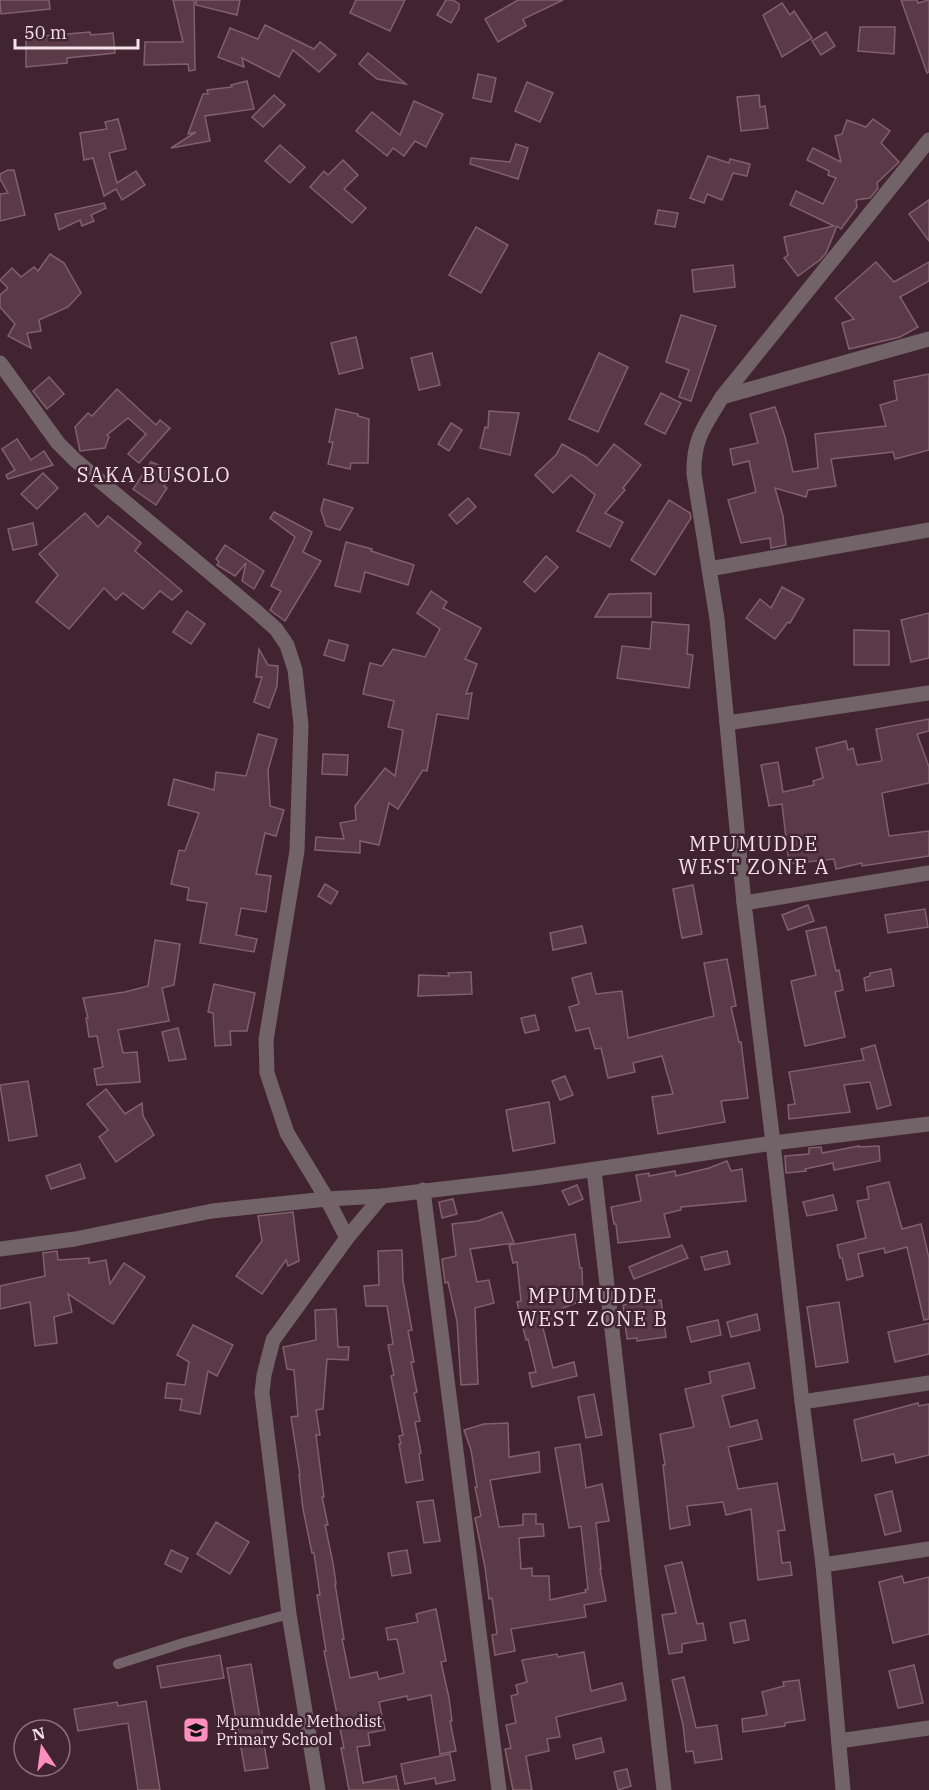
<svg xmlns="http://www.w3.org/2000/svg" width="929" height="1790" font-family="'IBM Plex Serif',serif">
	<style>
		.building { fill: #593a46; stroke: #81606c; stroke-width: 1.5 }
		.lines { fill: none; stroke-linecap: round; stroke-linejoin: round }
		.lane { stroke: #726368; stroke-width: 10 }
		.street { stroke: #726368; stroke-width: 15 }
		.labels { text-anchor: middle; dominant-baseline: central; stroke-width: 5; stroke-linejoin: round; paint-order: stroke }
		.poi-label { font-size: 16px; fill: #f5e1e8; stroke: #412430; text-anchor: start }
		.quarter-label { font-size: 20px; letter-spacing: 1.5px; fill: #f5e1e8; stroke: #412430 }
	</style>
	<rect width="100%" height="100%" fill="#412430"/>
	<g class="building">
		<polygon points="0,0 49,0 50,9 1,14"/>
		<polygon points="173,0 194,0 195,70 189,71 188,64 144,65 145,42 183,42"/>
		<polygon points="196,0 240,0 237,15 196,5"/>
		<polygon points="356,0 405,0 390,31 350,13"/>
		<polygon points="446,0 453,0 459,4 459,9 451,23 437,15"/>
		<polygon points="518,0 563,0 523,19 526,26 498,42 485,19"/>
		<polygon points="901,0 917,0 918,3 929,0 929,72 927,73"/>
		<polygon points="782,3 790,15 794,11 812,38 782,57 763,15"/>
		<polygon points="265,25 314,49 320,42 336,55 319,72 293,50 279,77 242,58 244,67 218,57 230,28 258,39"/>
		<polygon points="860,27 895,27 894,54 858,51"/>
		<polygon points="90,32 91,35 113,33 115,53 67,58 67,63 26,67 26,39 33,39 32,37"/>
		<polygon points="826,32 835,46 821,55 812,41"/>
		<polygon points="368,53 406,84 377,79 359,64"/>
		<polygon points="478,74 496,78 491,102 473,98"/>
		<polygon points="247,81 254,109 205,116 210,141 171,148 196,132 188,134 203,94 208,94 207,90 232,87 231,85"/>
		<polygon points="527,82 553,93 540,122 515,111"/>
		<polygon points="274,95 285,105 263,127 252,117"/>
		<polygon points="759,95 760,107 765,106 768,128 741,131 737,97"/>
		<polygon points="414,101 443,114 426,147 415,141 404,156 393,148 387,156 356,131 372,112 400,135"/>
		<polygon points="118,119 126,149 109,153 117,183 136,171 145,185 122,200 116,189 104,196 93,158 84,160 80,133 107,129 105,122"/>
		<polygon points="873,119 890,131 881,143 899,162 877,183 878,188 870,198 856,200 857,207 841,229 837,226 826,253 820,260 798,276 784,258 788,255 784,237 834,226 790,205 796,191 823,204 836,178 828,175 829,171 807,160 813,148 841,162 835,136 842,134 847,120 866,127"/>
		<polygon points="516,144 528,148 518,179 470,164 471,158 510,162"/>
		<polygon points="280,145 305,167 290,183 265,161"/>
		<polygon points="708,156 729,163 730,159 750,164 747,176 733,173 722,200 707,194 704,203 690,198"/>
		<polygon points="343,160 358,175 344,189 366,208 352,223 310,187 324,171 328,175"/>
		<polygon points="8,170 14,170 25,215 0,221 0,194 8,193 0,179 0,174"/>
		<polygon points="929,200 929,241 909,214"/>
		<polygon points="104,203 106,208 91,215 94,221 82,226 80,220 59,230 55,214"/>
		<polygon points="658,210 678,213 675,227 655,224"/>
		<polygon points="476,227 508,245 481,293 449,275"/>
		<polygon points="50,254 64,263 81,293 68,307 39,320 41,331 27,333 31,348 8,336 15,324 0,307 0,295 8,288 0,280 12,268 21,277 34,267 38,271"/>
		<polygon points="876,262 894,282 929,262 929,281 900,297 918,327 900,337 849,349 842,323 854,319 835,298"/>
		<polygon points="733,265 735,287 694,292 692,270"/>
		<polygon points="681,315 716,326 691,401 679,397 689,370 666,362"/>
		<polygon points="356,337 363,368 339,374 331,343"/>
		<polygon points="432,353 440,385 419,390 411,358"/>
		<polygon points="599,353 628,367 598,432 569,419"/>
		<polygon points="929,374 929,450 895,459 893,452 831,459 836,486 808,490 806,497 775,488 783,516 786,545 771,548 770,538 741,543 728,500 756,492 749,461 733,465 730,449 758,443 750,414 775,407 785,437 793,472 818,468 815,434 886,426 880,405 897,400 894,381"/>
		<polygon points="49,377 64,394 47,409 33,391"/>
		<polygon points="117,389 156,425 160,420 170,428 139,463 128,454 146,434 128,418 107,435 109,437 105,448 80,451 75,427 88,413 92,416"/>
		<polygon points="661,393 681,403 665,434 645,424"/>
		<polygon points="336,409 358,414 358,416 369,419 368,463 351,463 350,469 328,464 333,442 329,442"/>
		<polygon points="489,411 519,413 510,455 480,448 485,427 488,428"/>
		<polygon points="451,423 462,430 449,451 438,444"/>
		<polygon points="17,439 31,460 44,451 53,465 8,479 6,475 15,470 2,449"/>
		<polygon points="562,444 586,457 597,466 614,444 641,465 623,488 625,490 605,513 623,522 610,547 577,531 595,495 571,475 553,493 535,475 556,455"/>
		<polygon points="151,462 177,472 164,486 167,488 156,505 133,489"/>
		<polygon points="43,473 58,488 37,509 21,494"/>
		<polygon points="468,498 476,507 457,524 449,515"/>
		<polygon points="324,499 353,508 340,530 326,526 321,510"/>
		<polygon points="669,500 690,513 691,518 655,575 631,560"/>
		<polygon points="274,512 312,532 303,552 321,561 285,621 270,610 281,591 271,586 295,537 270,518"/>
		<polygon points="85,513 98,527 108,516 141,543 135,551 182,591 172,600 160,591 143,609 123,593 116,600 104,588 69,629 36,602 58,575 39,554"/>
		<polygon points="33,523 37,545 13,550 8,529"/>
		<polygon points="346,542 372,549 371,551 414,565 408,585 365,572 360,592 335,586"/>
		<polygon points="225,545 264,571 254,589 242,581 246,563 235,576 217,565 219,562 216,559"/>
		<polygon points="546,556 558,567 535,592 524,582"/>
		<polygon points="782,587 804,599 790,623 788,622 775,639 746,618 760,599 771,608"/>
		<polygon points="431,591 447,602 443,608 481,628 465,659 477,664 466,694 472,693 468,719 437,714 427,771 423,770 398,809 389,803 379,845 360,841 360,853 315,850 316,837 344,839 340,823 356,820 355,806 385,768 395,776 403,730 388,727 394,701 363,694 370,663 382,666 393,649 425,657 440,629 417,613"/>
		<polygon points="651,593 651,617 595,617 609,594"/>
		<polygon points="187,611 205,624 191,644 173,632"/>
		<polygon points="929,613 929,658 911,662 901,620"/>
		<polygon points="652,622 689,625 687,654 693,655 689,688 617,678 622,646 650,649"/>
		<polygon points="854,630 889,631 889,665 854,665"/>
		<polygon points="329,640 348,645 344,661 324,655"/>
		<polygon points="259,649 268,665 278,666 277,686 269,708 254,702 262,677 256,677"/>
		<polygon points="929,719 929,731 917,734 929,767 929,783 882,793 889,836 929,831 929,856 862,866 862,863 836,869 834,859 789,864 782,804 769,806 761,765 778,762 783,792 814,785 813,781 823,778 816,748 846,741 848,750 853,748 857,765 882,761 876,729"/>
		<polygon points="258,734 277,739 268,770 270,806 284,810 276,836 265,833 256,874 271,876 266,912 241,908 236,935 257,939 254,952 200,943 207,903 187,900 189,888 171,884 179,850 185,851 199,813 168,805 174,779 214,790 216,772 246,776"/>
		<polygon points="323,754 348,755 347,775 322,774"/>
		<polygon points="325,884 338,892 331,904 318,896"/>
		<polygon points="693,885 702,934 682,938 673,889"/>
		<polygon points="808,905 814,921 788,930 782,915"/>
		<polygon points="925,909 928,927 888,933 885,915"/>
		<polygon points="582,926 586,943 553,950 550,933"/>
		<polygon points="826,927 836,971 839,970 843,990 835,992 845,1037 805,1046 791,981 816,975 806,931"/>
		<polygon points="155,940 180,944 174,985 162,988 169,1021 118,1030 123,1053 137,1052 140,1082 97,1085 94,1069 103,1067 97,1036 89,1037 86,1018 88,1018 83,998 125,992 148,986"/>
		<polygon points="727,959 736,1006 731,1007 739,1042 741,1042 748,1098 721,1101 725,1122 658,1134 652,1097 673,1094 662,1056 633,1063 635,1072 608,1078 601,1048 595,1049 589,1028 576,1031 569,1007 579,1004 572,978 591,973 596,994 622,991 628,1038 714,1016 704,963"/>
		<polygon points="891,969 894,986 866,991 864,978 870,976 870,973"/>
		<polygon points="471,972 472,994 418,996 419,975 449,976 448,973"/>
		<polygon points="214,984 255,993 247,1031 230,1031 231,1045 215,1046 213,1013 208,1012"/>
		<polygon points="535,1015 539,1030 525,1033 521,1018"/>
		<polygon points="178,1028 186,1059 169,1061 162,1032"/>
		<polygon points="875,1045 891,1105 877,1109 870,1082 844,1085 850,1112 789,1119 788,1105 795,1104 789,1072 864,1060 861,1049"/>
		<polygon points="565,1076 573,1095 560,1100 552,1081"/>
		<polygon points="28,1081 37,1136 9,1141 0,1085"/>
		<polygon points="106,1089 125,1114 142,1103 143,1116 154,1135 116,1162 99,1137 108,1130 87,1104"/>
		<polygon points="549,1102 555,1143 513,1151 506,1110"/>
		<polygon points="859,1146 859,1147 879,1146 880,1161 834,1170 833,1163 805,1169 806,1171 786,1173 785,1156 809,1154 809,1148 821,1147 822,1153"/>
		<polygon points="727,1161 731,1171 742,1169 746,1201 681,1207 681,1210 664,1214 670,1237 618,1243 616,1224 614,1224 611,1207 641,1201 636,1175 649,1173 649,1176 675,1171 676,1176 709,1168"/>
		<polygon points="80,1164 85,1178 51,1189 46,1176"/>
		<polygon points="889,1182 902,1229 921,1224 929,1258 929,1319 924,1320 907,1247 885,1253 884,1248 858,1254 863,1276 847,1280 842,1258 840,1258 837,1245 866,1238 857,1201 869,1199 867,1187"/>
		<polygon points="577,1185 583,1199 569,1205 562,1191"/>
		<polygon points="833,1195 837,1210 807,1216 803,1202"/>
		<polygon points="453,1199 457,1214 442,1218 439,1202"/>
		<polygon points="293,1212 299,1261 288,1266 286,1260 262,1294 236,1276 262,1241 258,1216"/>
		<polygon points="502,1212 514,1243 470,1249 477,1282 489,1280 494,1303 475,1308 478,1384 461,1385 457,1321 448,1282 445,1283 442,1259 456,1256 452,1224 478,1221"/>
		<polygon points="575,1234 580,1268 582,1268 583,1300 556,1311 558,1320 542,1324 553,1368 574,1362 577,1376 532,1387 529,1373 536,1372 528,1339 526,1340 517,1302 521,1301 517,1262 513,1263 509,1245"/>
		<polygon points="682,1245 688,1258 634,1279 629,1267"/>
		<polygon points="402,1250 403,1281 412,1330 408,1331 414,1362 411,1362 417,1392 414,1393 420,1421 415,1422 421,1453 419,1454 423,1480 406,1483 399,1444 401,1444 399,1436 403,1435 391,1376 394,1375 388,1345 393,1344 387,1306 366,1306 364,1286 379,1285 378,1251"/>
		<polygon points="57,1251 58,1260 89,1258 89,1263 106,1260 110,1284 124,1263 145,1277 113,1324 68,1294 72,1312 54,1317 57,1343 35,1346 30,1302 0,1309 0,1286 45,1276 43,1253"/>
		<polygon points="727,1251 730,1264 705,1270 701,1257"/>
		<polygon points="661,1300 666,1337 637,1341 637,1338 627,1339 623,1305"/>
		<polygon points="839,1302 848,1362 816,1367 807,1307"/>
		<polygon points="336,1309 338,1347 349,1347 348,1360 327,1359 323,1409 316,1410 320,1435 316,1435 324,1497 322,1497 328,1525 325,1525 333,1563 336,1584 335,1584 344,1639 342,1639 350,1678 377,1672 379,1679 404,1673 397,1639 388,1640 386,1628 418,1622 416,1614 436,1609 446,1661 441,1662 449,1698 452,1721 450,1721 456,1751 440,1754 431,1695 408,1700 407,1696 379,1702 385,1730 368,1733 370,1745 357,1747 363,1783 396,1776 399,1790 349,1790 341,1748 344,1748 324,1651 326,1651 317,1595 320,1595 314,1553 312,1553 303,1509 299,1475 300,1475 291,1417 298,1416 294,1370 287,1369 283,1347 316,1340 315,1310"/>
		<polygon points="757,1314 760,1330 731,1337 727,1322"/>
		<polygon points="718,1320 721,1335 691,1342 687,1327"/>
		<polygon points="929,1323 929,1354 895,1362 888,1332"/>
		<polygon points="193,1325 233,1345 217,1376 208,1371 200,1414 180,1410 182,1399 165,1398 167,1383 185,1385 189,1362 177,1355"/>
		<polygon points="749,1363 755,1388 722,1396 730,1427 757,1420 762,1439 728,1447 738,1489 777,1483 785,1530 778,1531 782,1563 790,1562 792,1575 758,1580 751,1509 726,1515 723,1502 687,1506 690,1525 670,1529 663,1465 665,1465 660,1434 694,1427 685,1389 711,1383 709,1372"/>
		<polygon points="594,1394 602,1435 586,1438 578,1397"/>
		<polygon points="918,1403 919,1406 929,1404 929,1455 896,1463 894,1454 862,1461 854,1420"/>
		<polygon points="508,1423 509,1457 539,1452 540,1472 490,1480 499,1527 523,1525 523,1514 536,1514 536,1524 543,1524 544,1536 519,1538 521,1569 532,1568 532,1576 549,1576 550,1600 586,1592 585,1590 588,1589 581,1526 569,1528 555,1448 580,1444 586,1488 602,1484 609,1521 596,1523 601,1569 600,1569 606,1601 584,1605 586,1617 511,1629 515,1651 495,1655 492,1635 497,1634 492,1598 489,1599 485,1567 475,1518 481,1516 475,1487 477,1487 471,1450 464,1430 484,1424"/>
		<polygon points="892,1491 901,1531 885,1535 875,1495"/>
		<polygon points="433,1500 440,1541 424,1543 417,1502"/>
		<polygon points="216,1522 249,1542 230,1574 197,1554"/>
		<polygon points="171,1550 188,1558 181,1572 165,1564"/>
		<polygon points="407,1550 411,1573 392,1576 388,1553"/>
		<polygon points="682,1562 697,1624 703,1623 706,1640 682,1644 682,1652 669,1654 662,1615 676,1613 665,1566"/>
		<polygon points="902,1576 904,1583 929,1577 929,1634 893,1643 879,1582"/>
		<polygon points="745,1620 749,1640 734,1643 730,1623"/>
		<polygon points="584,1652 591,1691 622,1683 626,1700 556,1717 560,1737 547,1739 549,1751 526,1756 532,1790 513,1790 505,1749 511,1748 506,1725 516,1723 511,1696 518,1694 516,1685 527,1682 522,1660 557,1654 558,1657"/>
		<polygon points="220,1655 224,1678 161,1688 157,1666"/>
		<polygon points="251,1664 268,1768 245,1771 227,1668"/>
		<polygon points="914,1665 923,1703 898,1708 889,1671"/>
		<polygon points="684,1677 696,1728 717,1725 722,1759 695,1763 693,1751 686,1752 683,1725 672,1680"/>
		<polygon points="799,1680 805,1720 785,1723 785,1726 743,1732 742,1719 767,1715 762,1692 784,1686 783,1682"/>
		<polygon points="146,1701 160,1790 138,1790 128,1723 78,1731 74,1709 117,1702 118,1706"/>
		<polygon points="601,1738 604,1752 576,1759 573,1745"/>
		<polygon points="450,1754 455,1780 436,1784 435,1778 405,1784 401,1764"/>
		<polygon points="627,1769 631,1786 618,1790 614,1772"/>
	</g>
	<g class="lines">
		<polyline class="lane" points="118,1664 183,1643 289,1614"/>
		<g class="street">
			<polyline points="0,363 58,443 75,460 257,612 276,629 287,645 295,670 301,725 297,851 266,1040 267,1073 287,1133 327,1199 347,1238"/>
			<polyline points="722,397 929,140"/>
			<polyline points="709,569 929,530"/>
			<polyline points="727,723 929,693"/>
			<polyline points="744,903 929,873"/>
			<polyline points="594,1170 664,1790"/>
			<polyline points="423,1190 499,1790"/>
			<polyline points="0,1249 75,1239 212,1211 327,1199 382,1196 535,1178 773,1143 929,1124"/>
			<polyline points="802,1402 929,1383"/>
			<polyline points="823,1565 929,1549"/>
			<polyline points="839,1741 929,1728"/>
			<polyline points="318,1790 289,1614 262,1393 264,1375 273,1340 347,1238 382,1196"/>
			<path d="M843 1790 823 1565 802 1402 773 1143 744 903 717 619 694 474C693 439 705 425 722 397L929 339"/>
		</g>
	</g>
	<defs>
		<symbol id="school-square" viewBox="-11 -11 22 22"><rect x="-9" y="-9" width="18" height="18" rx="4" fill="#fe8ebd" stroke="#412430"/><path d="M0-5L7-2L0 1L-7-2ZM-4 1L0 2.5L4 1V4Q0 6-4 4Z" fill="#111"/></symbol>
	</defs>
	<g fill-rule="evenodd">
		<use href="#school-square" x="181" y="1715" width="30" height="30"/>
	</g>
	<g class="labels">
		<g class="poi-label">
			<text x="216" y="1721">Mpumudde Methodist<tspan x="216" dy="18">Primary School</tspan></text>
		</g>
		<g class="quarter-label">
			<text x="154" y="474">SAKA BUSOLO</text>
			<text x="754" y="843">MPUMUDDE<tspan x="754" dy="23">WEST ZONE A</tspan></text>
			<text x="593" y="1295">MPUMUDDE<tspan x="593" dy="23">WEST ZONE B</tspan></text>
		</g>
	</g>
	<g transform="translate(42 1748) rotate(347)"><circle r="28" fill="#412430" stroke="#89707a" stroke-width="1.5"/>
	<path d="M0-4.5L10 22L0 15L-10 22Z" fill="#fe8ebd"/>
	<text y="-9" font-size="16" font-weight="bold" text-anchor="middle" fill="#f5e1e8">N</text>
	</g>
	<path d="M15 39v9h123v-9" fill="none" stroke="#f5e1e8" stroke-width="3"/>
	<text x="24" y="39" font-size="18" fill="#f5e1e8" stroke="#412430" stroke-width="4.5" paint-order="stroke">50 m</text>
</svg>
